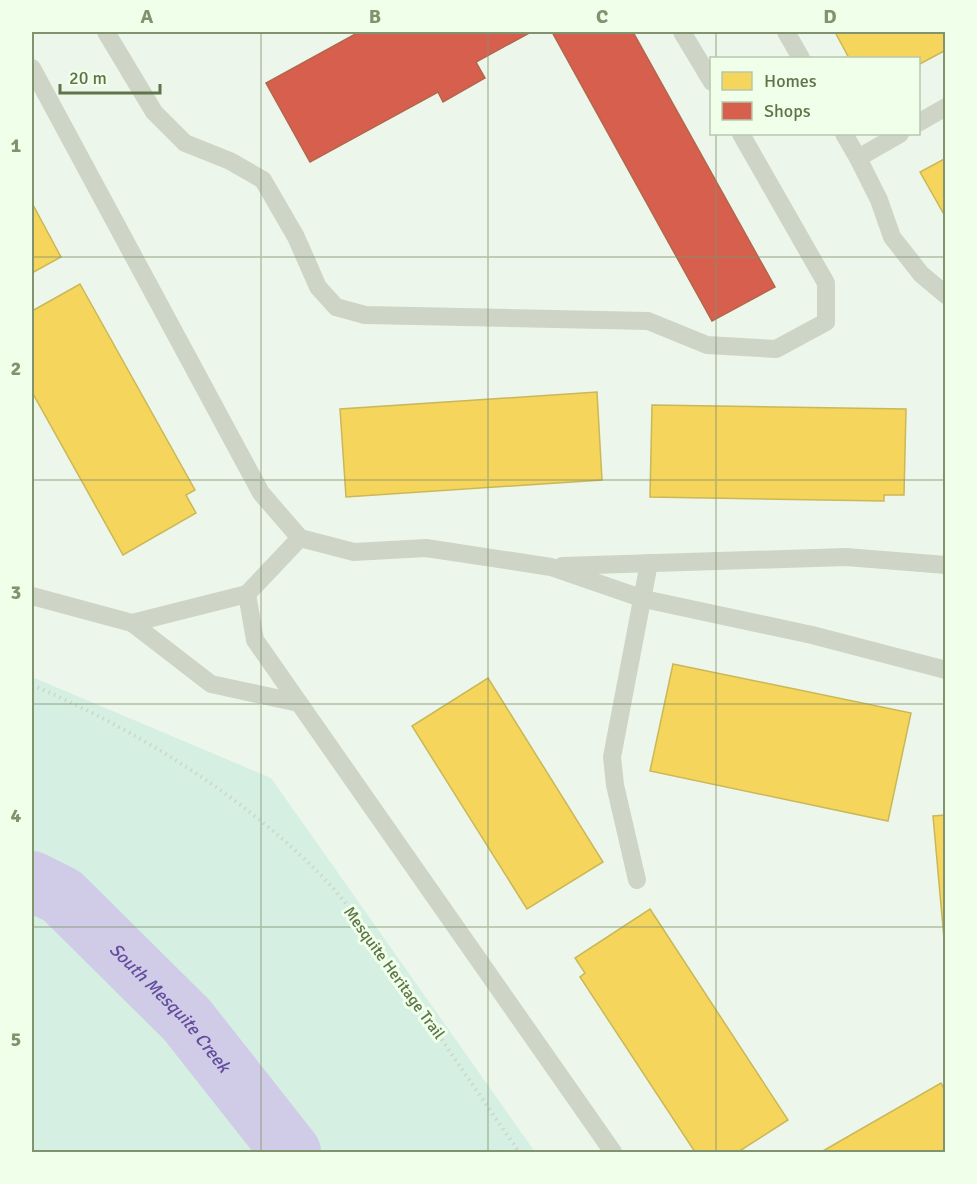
<svg xmlns="http://www.w3.org/2000/svg" width="977" height="1184" font-family="Signika,sans-serif">
	<style>
		.green { fill: #d5efe3 }
		.homes { fill: #f6d55c; stroke: #c9b857; stroke-width: 1.5 }
		.shops { fill: #d6604d; stroke: #b3664c; stroke-width: 1.5 }
		.lines { fill: none; stroke-linecap: round; stroke-linejoin: round }
		.river { stroke: #d0cbe6; stroke-width: 60 }
		.path { stroke: #ced6c8; stroke-width: 4; stroke-dasharray: 1.5 4.5; stroke-linecap: butt }
		.service { stroke: #ced5c7; stroke-width: 18 }
		.grid { fill: none; stroke: #80926e; stroke-width: 1.5; stroke-opacity: 0.55 }
		.labels { text-anchor: middle; dominant-baseline: central; stroke-width: 6; stroke-linejoin: round; paint-order: stroke }
		.street-label { font-size: 16px; fill: #60744a; stroke: #f0ffea }
		.water-label { font-size: 18px; font-style: italic; fill: #634d9c; stroke: #f0ffea }
		.neatline { fill: none; stroke: #80926e; stroke-width: 2 }
		.grid-label { font-size: 20px; text-anchor: middle; font-weight: bold; fill: #80926e }
	</style>
	<rect width="100%" height="100%" fill="#edf6ea"/>
	<polygon class="green" points="32,677 271,778 535,1152 32,1152"/>
	<g class="homes">
		<polygon points="835,32 946,32 946,50 918,65 918,58 849,58"/>
		<polygon points="946,158 946,218 920,172"/>
		<polygon points="32,203 61,257 32,273"/>
		<polygon points="80,284 195,490 186,495 196,513 123,555 32,392 32,311"/>
		<polygon points="597,392 602,480 346,497 340,409"/>
		<polygon points="652,405 906,409 904,495 884,495 884,501 650,497"/>
		<polygon points="673,664 911,713 888,821 650,771"/>
		<polygon points="488,678 603,862 527,909 412,726"/>
		<polygon points="946,815 946,961 933,816"/>
		<polygon points="650,909 788,1120 738,1152 695,1152 580,977 585,973 575,958"/>
		<polygon points="941,1083 946,1092 946,1152 821,1152"/>
	</g>
	<g class="shops">
		<polygon points="359,32 531,32 476,62 485,78 443,102 438,92 310,162 266,83"/>
		<polygon points="552,32 633,32 775,287 712,321"/>
	</g>
	<g class="lines">
		<path class="river" id="s1" d="M32 881 62 896 187 1020 291 1152"/>
		<path class="path" d="M32 685C135 729 235 791 315 869 353 907 382 952 412 995 447 1048 483 1100 519 1152"/>
		<g class="service">
			<polyline points="106,32 154,112 185,143 230,161 263,180 296,237 318,287 336,307 365,315 648,321 707,345 776,349 826,322 826,283 741,134"/>
			<polyline points="682,32 712,82"/>
			<polyline points="786,32 801,58"/>
			<polyline points="32,68 261,493 300,538 354,552 426,548 551,567 644,599 812,635 946,670"/>
			<polyline points="918,123 946,107"/>
			<polyline points="844,134 858,158"/>
			<polyline points="900,134 858,158 879,200 892,237 921,274 946,295"/>
			<polyline points="300,538 247,594 255,640 613,1152"/>
			<polyline points="562,566 846,557 946,565"/>
			<polyline points="32,596 132,623 247,594"/>
			<polyline points="132,623 211,684 299,703"/>
			<polyline points="637,880 615,785 612,757 649,563"/>
		</g>
	</g>
	<path class="grid" d="M261 32V1152M488 32V1152M716 32V58M716 134V1152M32 257H946M32 480H946M32 704H946M32 927H946"/>
	<g class="labels">
		<g class="street-label">
			<text transform="translate(394 973) rotate(54)">Mesquite Heritage Trail</text>
		</g>
		<g class="water-label">
			<text stroke="none"><textPath href="#s1" startOffset="189">South Mesquite Creek</textPath></text>
		</g>
	</g>
	<rect width="977" height="1184" fill="none" stroke="#f0ffea" stroke-width="66"/>
	<rect x="710" y="57" width="210" height="78" fill="#f0ffea" stroke="#b6c7aa" stroke-width="1.5"/>
	<rect x="722" y="72" width="30" height="18" fill="#f6d55c" stroke="#b6c7aa" stroke-width="1.5"/>
	<text x="764" y="87" font-size="18" fill="#60744a">Homes</text>
	<rect x="722" y="102" width="30" height="18" fill="#d6604d" stroke="#b6c7aa" stroke-width="1.5"/>
	<text x="764" y="117" font-size="18" fill="#60744a">Shops</text>
	<path d="M60 84v9h100v-9" fill="none" stroke="#60744a" stroke-width="3"/>
	<text x="69" y="84" font-size="18" fill="#60744a" stroke="#f0ffea" stroke-width="4.5" paint-order="stroke">20 m</text>
	<rect x="33" y="33" width="911" height="1118" class="neatline"/>
	<g class="grid-label">
		<text x="147" y="23">A</text>
		<text x="375" y="23">B</text>
		<text x="602" y="23">C</text>
		<text x="830" y="23">D</text>
		<text x="16" y="152">1</text>
		<text x="16" y="375">2</text>
		<text x="16" y="599">3</text>
		<text x="16" y="822">4</text>
		<text x="16" y="1046">5</text>
	</g>
</svg>
